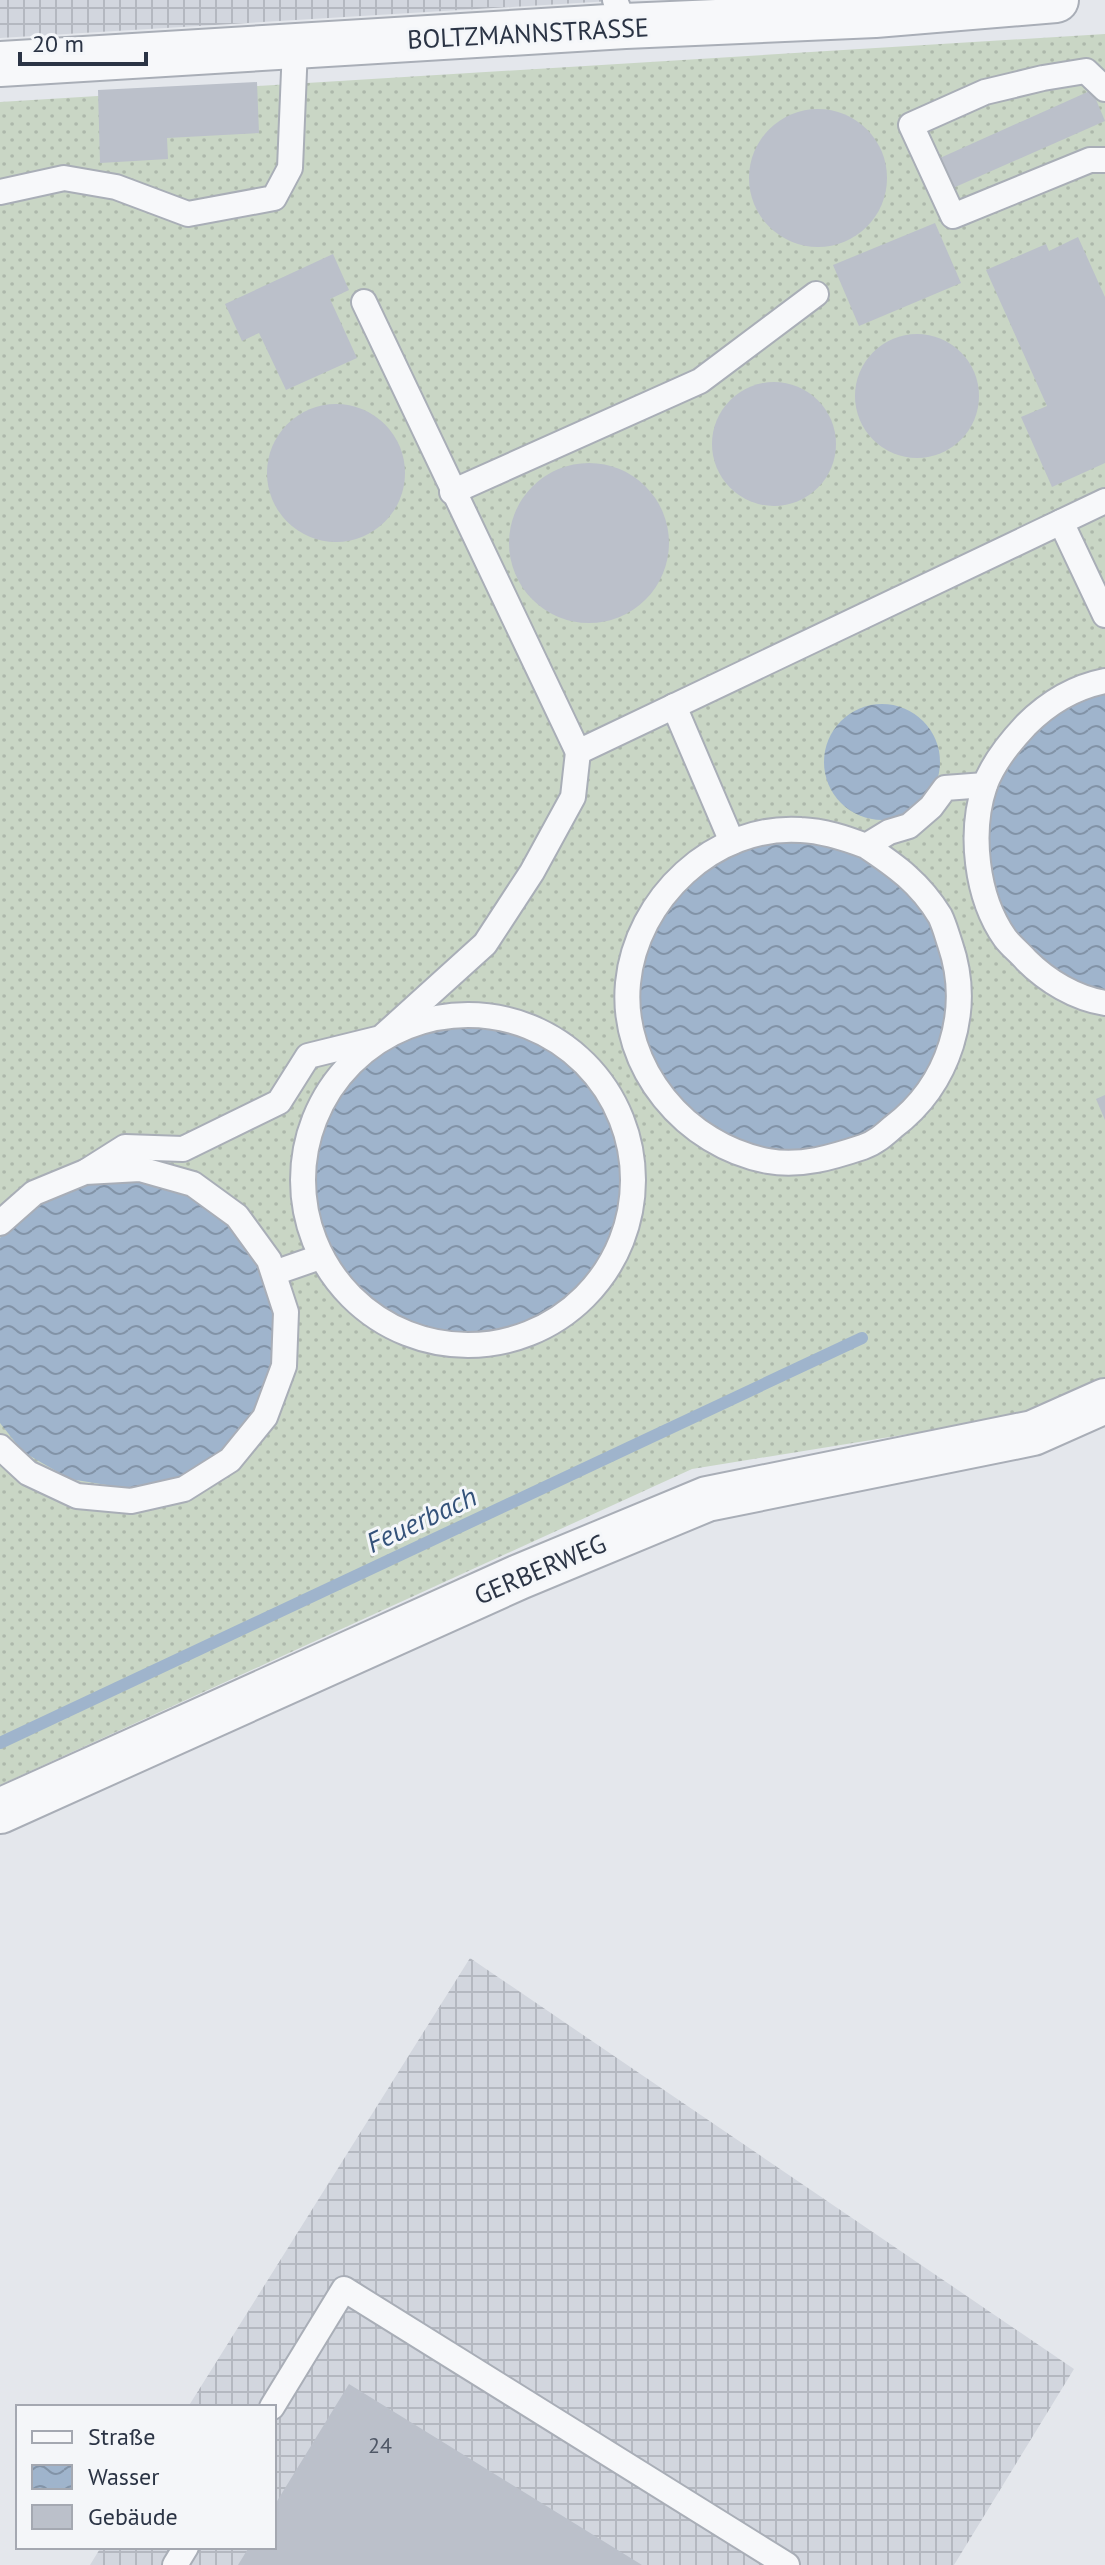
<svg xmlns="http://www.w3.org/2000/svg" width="1105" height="2565" font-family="'PT Sans',sans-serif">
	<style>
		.industrial { fill: url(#industrial-grid) }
		.grass { fill: url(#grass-dots) }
		.water { fill: url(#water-waves) }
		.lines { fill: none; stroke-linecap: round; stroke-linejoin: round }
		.stream { stroke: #9fb4cc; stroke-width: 12 }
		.building { fill: #bbc0ca }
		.lane-casing { stroke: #a9aeb7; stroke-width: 28 }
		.street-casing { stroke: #a9aeb7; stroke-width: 48 }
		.lane { stroke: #f7f8fa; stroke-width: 24 }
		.street { stroke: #f7f8fa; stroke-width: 44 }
		.labels { text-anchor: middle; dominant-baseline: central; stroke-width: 6; stroke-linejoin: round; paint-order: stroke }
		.number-label { font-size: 22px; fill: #4f5766 }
		.street-label { font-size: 26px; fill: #2b3445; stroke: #f4f6f9 }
		.water-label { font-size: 28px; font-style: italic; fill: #34527a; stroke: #f4f6f9 }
	</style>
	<defs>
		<pattern id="industrial-grid" width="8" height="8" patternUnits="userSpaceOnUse" patternTransform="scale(2)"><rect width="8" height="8" fill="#d2d6de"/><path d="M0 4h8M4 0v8" fill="none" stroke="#b4b8c0"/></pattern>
		<pattern id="grass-dots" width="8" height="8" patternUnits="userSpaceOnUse" patternTransform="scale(2)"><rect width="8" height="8" fill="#c9d6c5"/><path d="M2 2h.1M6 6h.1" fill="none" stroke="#adb8ab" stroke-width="1.8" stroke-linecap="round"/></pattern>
		<pattern id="water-waves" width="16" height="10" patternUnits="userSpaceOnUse" patternTransform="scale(2)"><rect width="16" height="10" fill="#9fb4cc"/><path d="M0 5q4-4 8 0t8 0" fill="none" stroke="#8293a7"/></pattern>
	</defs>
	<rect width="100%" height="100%" fill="#e4e7ec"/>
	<g class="industrial">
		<polygon points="0,0 627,0 0,38"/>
		<polygon points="470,1958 1074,2369 954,2565 90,2565 101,2547 274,2547 274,2407 188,2407"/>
	</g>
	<polygon class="grass" points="1105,34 1105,1378 1020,1416 692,1469 0,1785 0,102"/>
	<g class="water">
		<path d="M1105 689V993C1073 987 1044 967 1023 943 1017 935 1008 927 1004 919 962 837 993 739 1075 698 1084 693 1095 692 1105 689Z"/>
		<circle cx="882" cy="762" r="58"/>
		<circle cx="796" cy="995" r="156"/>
		<circle cx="468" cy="1177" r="156"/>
		<polygon points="109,1173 205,1193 270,1267 279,1364 261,1410 226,1452 178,1479 125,1488 70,1479 23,1452 0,1423 0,1238 20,1213 61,1186"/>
	</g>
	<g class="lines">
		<polyline class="stream" points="0,1743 862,1338"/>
	</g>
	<g class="building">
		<polygon points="257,82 259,133 167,138 168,159 100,163 98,90"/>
		<polygon points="1092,90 1105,121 953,188 940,158"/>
		<circle cx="818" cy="178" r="69"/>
		<polygon points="935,223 961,283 859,326 833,265"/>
		<polygon points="1078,237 1105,297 1105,463 1052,487 1021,417 1047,406 986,270 1046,244 1049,251"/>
		<polygon points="333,254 349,290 330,299 357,358 286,390 259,333 242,341 225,304"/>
		<circle cx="917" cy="396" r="62"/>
		<circle cx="774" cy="444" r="62"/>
		<circle cx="336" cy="473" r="69"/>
		<circle cx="589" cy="543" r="80"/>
		<polygon points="1105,1095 1105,1120 1096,1099"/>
		<polygon points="349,2384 642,2565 238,2565 249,2547 274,2547 274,2506"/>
	</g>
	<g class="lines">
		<defs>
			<g id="lane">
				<polyline points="615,0 625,26"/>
				<polyline points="1105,89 1086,71 1043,78 985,92 911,125 953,216 1090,160 1105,160"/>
				<polyline points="0,192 64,178 116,187 188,214 274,198 290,168 295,47"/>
				<polyline points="364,302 578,752 1105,501"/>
				<polyline points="452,492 700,381 816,294"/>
				<polyline points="1061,522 1105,615"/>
				<path d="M1105 681C1075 687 1048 703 1026 725 1010 742 993 763 985 785 969 832 976 897 1005 938 1011 946 1020 953 1026 960 1047 981 1075 998 1105 1003"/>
				<polyline points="674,706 732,842"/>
				<path d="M866 846C896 866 920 883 940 916 944 924 947 935 950 944 973 1011 949 1085 893 1127 884 1135 875 1143 863 1147 833 1157 801 1167 768 1161 686 1146 620 1068 628 983 636 899 714 824 801 830 824 831 845 838 866 846L889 832 909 826 931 807 945 788 985 785"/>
				<circle cx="468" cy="1180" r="165"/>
				<polyline points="87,1171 125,1147 183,1149 279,1102 308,1056 381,1038 485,944 532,872 573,797 578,752"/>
				<polyline points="0,1223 34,1193 85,1172 140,1169 193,1184 237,1216 269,1260 286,1312 284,1366 265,1417 230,1460 184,1489 131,1501 77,1496 28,1473 0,1447"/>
				<polyline points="274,1273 320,1257"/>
				<polyline points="272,2407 344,2289 787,2565"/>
				<polyline points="175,2565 186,2547"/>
			</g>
			<g id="street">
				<polyline points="0,64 625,26 875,15 1056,0"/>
				<polyline points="0,1811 519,1577 707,1499 1033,1433 1105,1401"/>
			</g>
		</defs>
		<use href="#lane" class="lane-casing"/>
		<use href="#street" class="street-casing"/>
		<use href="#lane" class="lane"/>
		<use href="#street" class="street"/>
	</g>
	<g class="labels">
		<g class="number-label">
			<text x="380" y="2445">24</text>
		</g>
		<g class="street-label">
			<text transform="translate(528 33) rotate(-3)">BOLTZMANNSTRASSE</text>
			<text transform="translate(540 1569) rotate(-23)">GERBERWEG</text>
		</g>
		<g class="water-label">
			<text transform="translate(421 1519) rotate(-25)">Feuerbach</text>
		</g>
	</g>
	<rect x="16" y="2405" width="260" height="144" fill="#f4f6f9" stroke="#a4a8b1" stroke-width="2"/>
	<rect x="32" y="2431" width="40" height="12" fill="#f7f8fa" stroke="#a4a8b1" stroke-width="2"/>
	<text x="88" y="2445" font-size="24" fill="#2b3445">Straße</text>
	<rect x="32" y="2465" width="40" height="24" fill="url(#water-waves)" stroke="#a4a8b1" stroke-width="2"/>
	<text x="88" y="2485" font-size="24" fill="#2b3445">Wasser</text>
	<rect x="32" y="2505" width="40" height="24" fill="#bbc0ca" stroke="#a4a8b1" stroke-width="2"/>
	<text x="88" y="2525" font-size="24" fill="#2b3445">Gebäude</text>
	<path d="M20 52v12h126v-12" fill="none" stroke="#2b3445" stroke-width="4"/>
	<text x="32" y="52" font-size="24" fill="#2b3445" stroke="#f4f6f9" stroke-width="6" paint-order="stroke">20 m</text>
</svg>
